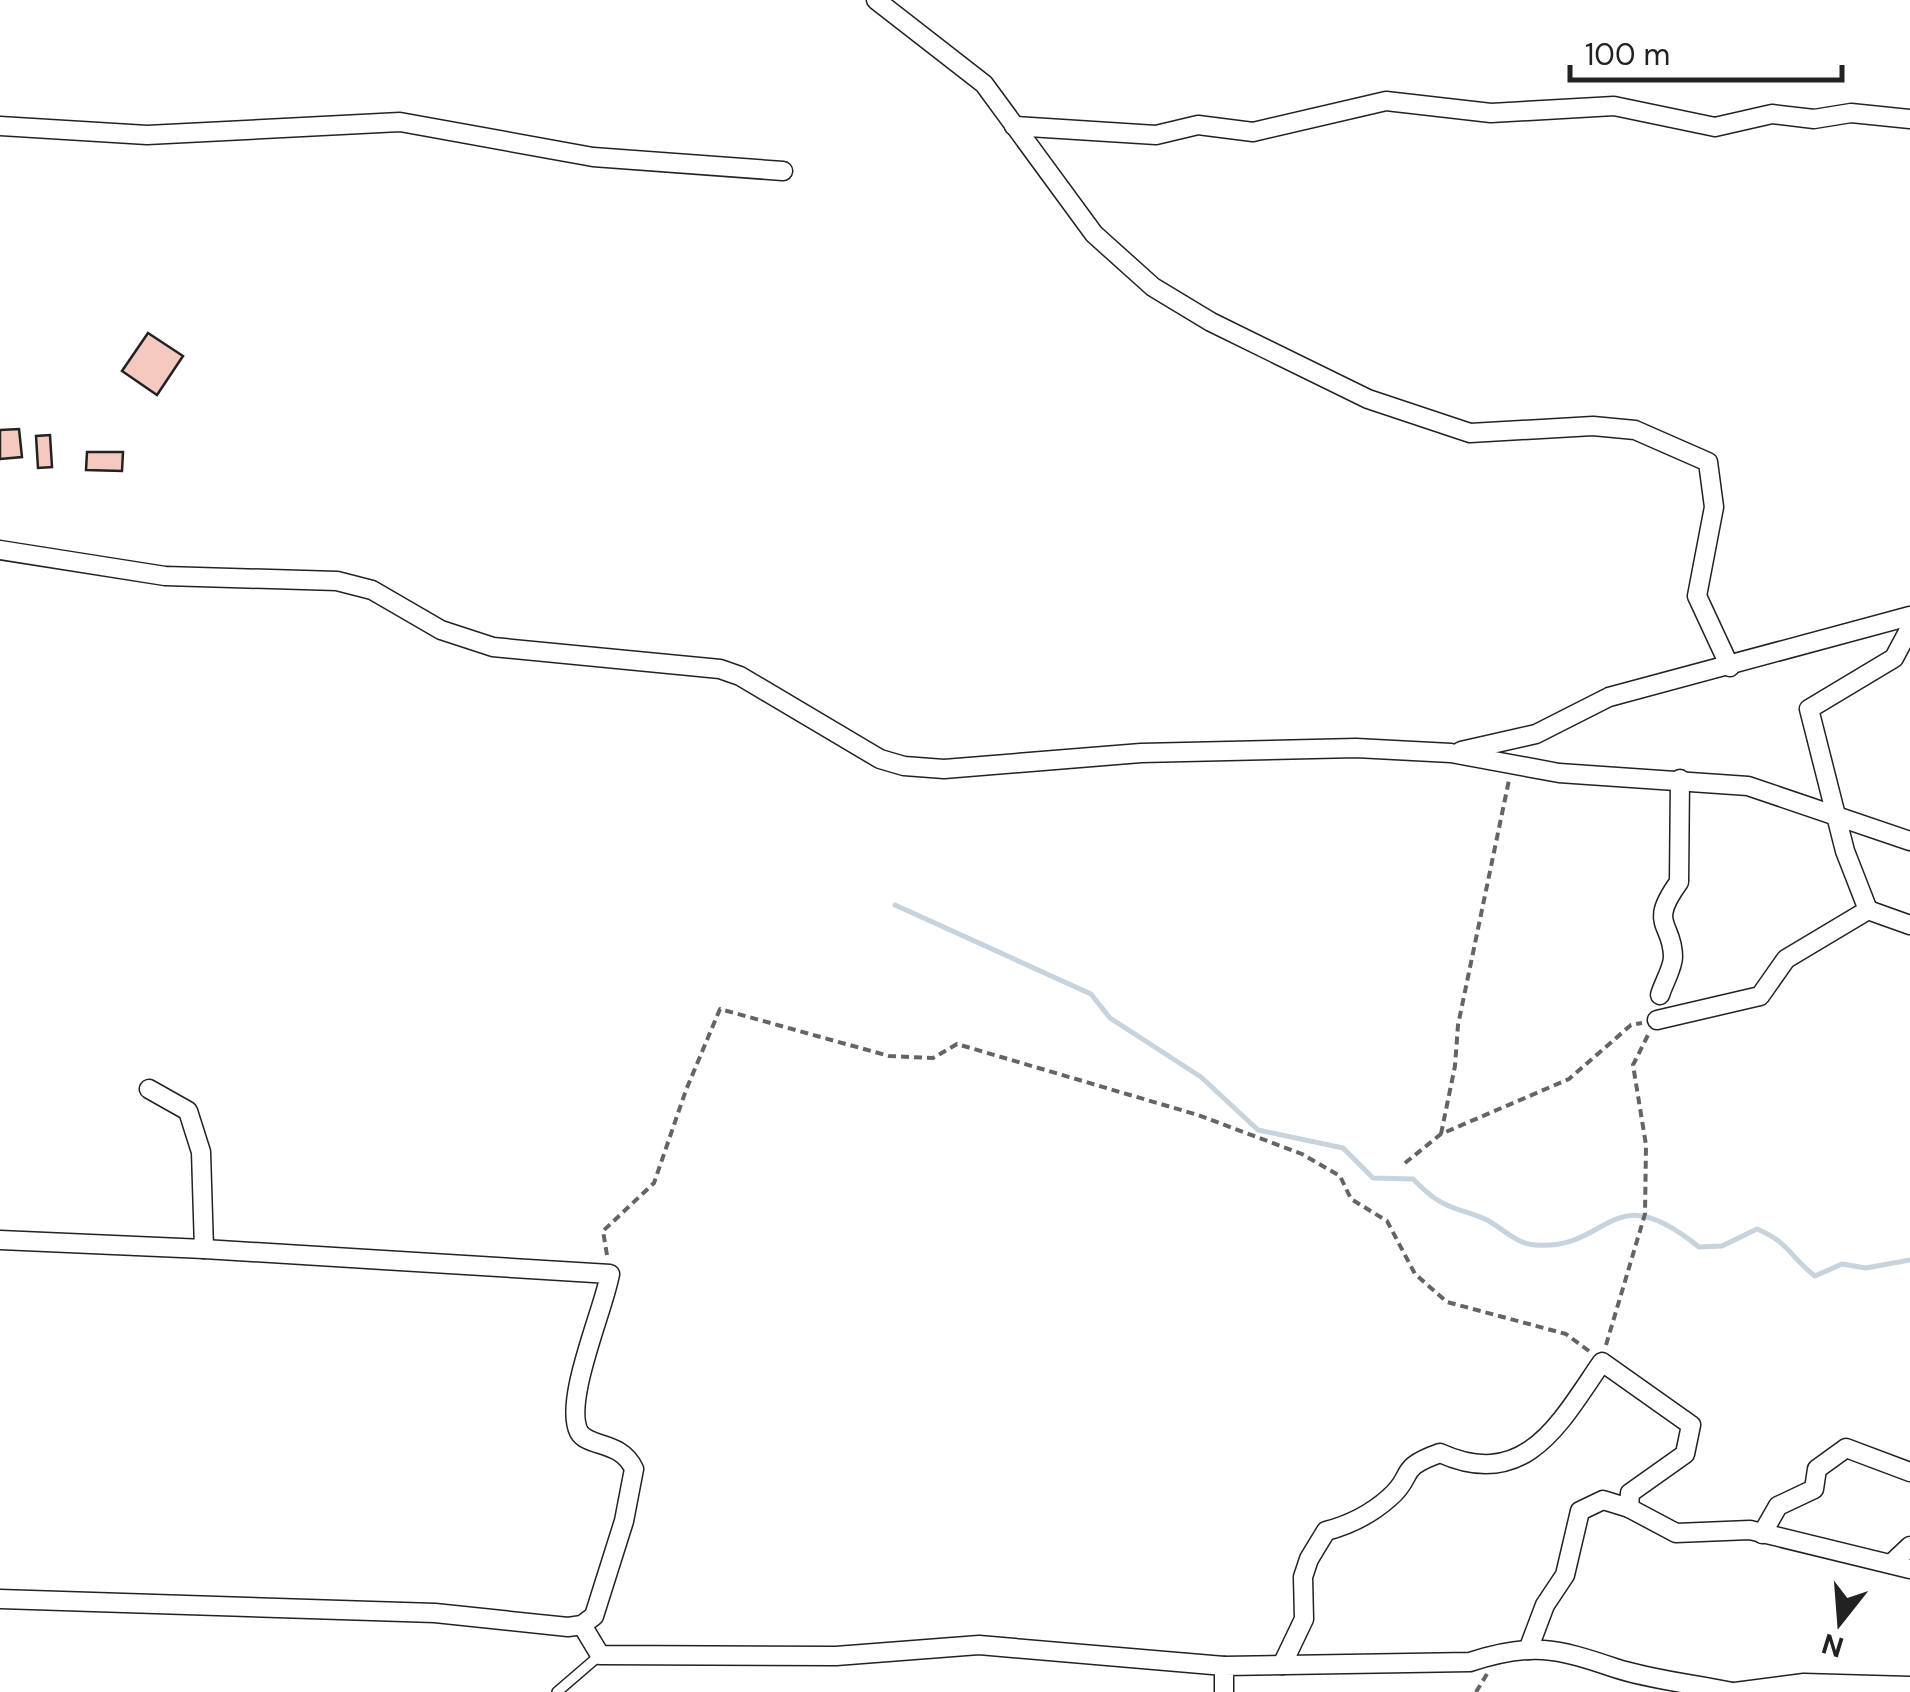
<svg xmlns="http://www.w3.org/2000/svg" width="1910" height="1692" font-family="'DM Sans',sans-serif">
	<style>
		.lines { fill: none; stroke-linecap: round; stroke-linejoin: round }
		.stream { stroke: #c7d3dd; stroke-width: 5 }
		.building { fill: #f3c9c0; stroke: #222; stroke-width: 2.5 }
		.lane-casing { stroke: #222; stroke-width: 12 }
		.street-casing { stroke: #222; stroke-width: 21 }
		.path { stroke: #646464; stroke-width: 4; stroke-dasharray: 8 5; stroke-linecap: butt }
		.lane { stroke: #fff; stroke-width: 9 }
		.street { stroke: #fff; stroke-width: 18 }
	</style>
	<rect width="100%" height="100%" fill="#fff"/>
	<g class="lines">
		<path class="stream" d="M895 905 1091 994 1110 1018 1201 1077 1258 1130 1343 1148 1373 1178 1413 1179C1420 1186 1428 1194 1436 1199 1451 1210 1471 1212 1487 1220 1502 1228 1517 1244 1535 1245 1611 1251 1609 1174 1699 1247L1722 1246 1757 1229C1790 1243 1789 1256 1815 1276L1842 1264 1866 1268 1910 1260"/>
	</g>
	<g class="building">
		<polygon points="148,333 183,356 157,395 122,371"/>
		<polygon points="19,429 22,457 0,459 0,430"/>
		<polygon points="50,435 52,467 38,468 36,436"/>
		<polygon points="87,452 123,452 122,471 86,470"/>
	</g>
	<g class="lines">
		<defs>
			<polyline id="lane" points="557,1692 600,1655"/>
			<g id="street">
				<polyline points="876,0 984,84 1094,234 1153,287 1211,322 1368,399 1470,433 1593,426 1635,430 1708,462 1714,507 1697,596 1730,667"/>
				<polyline points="0,126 147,135 400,122 593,157 783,171"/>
				<polyline points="1014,126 1156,135 1198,125 1253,132 1386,101 1491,113 1614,106 1715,127 1772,114 1814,119 1851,113 1910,119"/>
				<polyline points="0,550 165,576 337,581 372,590 441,630 493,647 720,669 740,676 880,759 904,766 944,769 1141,753 1356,748 1451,753 1559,773 1748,786 1910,841"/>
				<polyline points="1461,751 1536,734 1609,697 1910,616"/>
				<polyline points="1868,910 1845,851 1809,709 1894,658 1910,628"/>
				<path d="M1660 995C1663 984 1673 968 1673 957 1673 922 1647 926 1679 882L1680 779"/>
				<polyline points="1657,1020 1760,996 1786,959 1868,910 1910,925"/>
				<polyline points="0,1240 204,1249 201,1152 188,1111 149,1089"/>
				<polyline points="1629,1508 1676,1533 1750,1530 1910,1569"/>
				<polyline points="1762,1534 1778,1506 1814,1489 1817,1469 1846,1448 1910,1472"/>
				<polyline points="1892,1563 1910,1546"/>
				<path d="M0 1599 435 1613 568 1627 582 1625 594 1616 624 1521 634 1469C621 1440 588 1448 579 1432 563 1401 604 1309 610 1274L204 1249"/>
				<polyline points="582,1625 600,1655 836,1656 979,1645 1224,1666"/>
				<path d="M1282 1665 1304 1619 1303 1577 1309 1559 1326 1531C1349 1525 1371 1514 1389 1498 1416 1475 1395 1469 1440 1453 1526 1492 1561 1421 1602 1362L1691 1425 1685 1454 1630 1493 1629 1508 1603 1500 1580 1511 1565 1575 1545 1605 1528 1650"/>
				<path d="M1224 1692V1666L1470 1662C1531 1642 1556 1648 1615 1668 1652 1680 1694 1684 1732 1692"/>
				<polyline points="1735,1692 1804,1683 1910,1686"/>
			</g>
		</defs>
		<use href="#lane" class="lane-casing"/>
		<use href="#street" class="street-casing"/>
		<g class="path">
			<polyline points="1441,1134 1455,1066 1458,1025 1509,780"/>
			<polyline points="1405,1163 1441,1134 1569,1079 1631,1025 1642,1023"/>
			<polyline points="607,1255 603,1231 654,1183 686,1090 720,1009 889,1056 933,1058 957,1044 1198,1115 1302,1154 1340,1176 1351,1199 1387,1221 1415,1274 1447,1302 1566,1334 1589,1351"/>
			<polyline points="1606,1345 1645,1214 1646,1145 1633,1065 1648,1035"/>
			<polyline points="1476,1692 1487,1674"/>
		</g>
		<use href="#lane" class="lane"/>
		<use href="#street" class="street"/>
	</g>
	<g transform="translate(1840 1622) rotate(197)" stroke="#ffffff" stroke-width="8" paint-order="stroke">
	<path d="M0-8L18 38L0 25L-18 38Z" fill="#222222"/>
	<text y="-15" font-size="28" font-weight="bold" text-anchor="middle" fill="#222222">N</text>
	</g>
	<path d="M1570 65v15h272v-15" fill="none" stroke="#222222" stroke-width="5"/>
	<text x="1585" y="65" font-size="30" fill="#222222" stroke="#ffffff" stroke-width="8" paint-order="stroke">100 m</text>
</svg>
